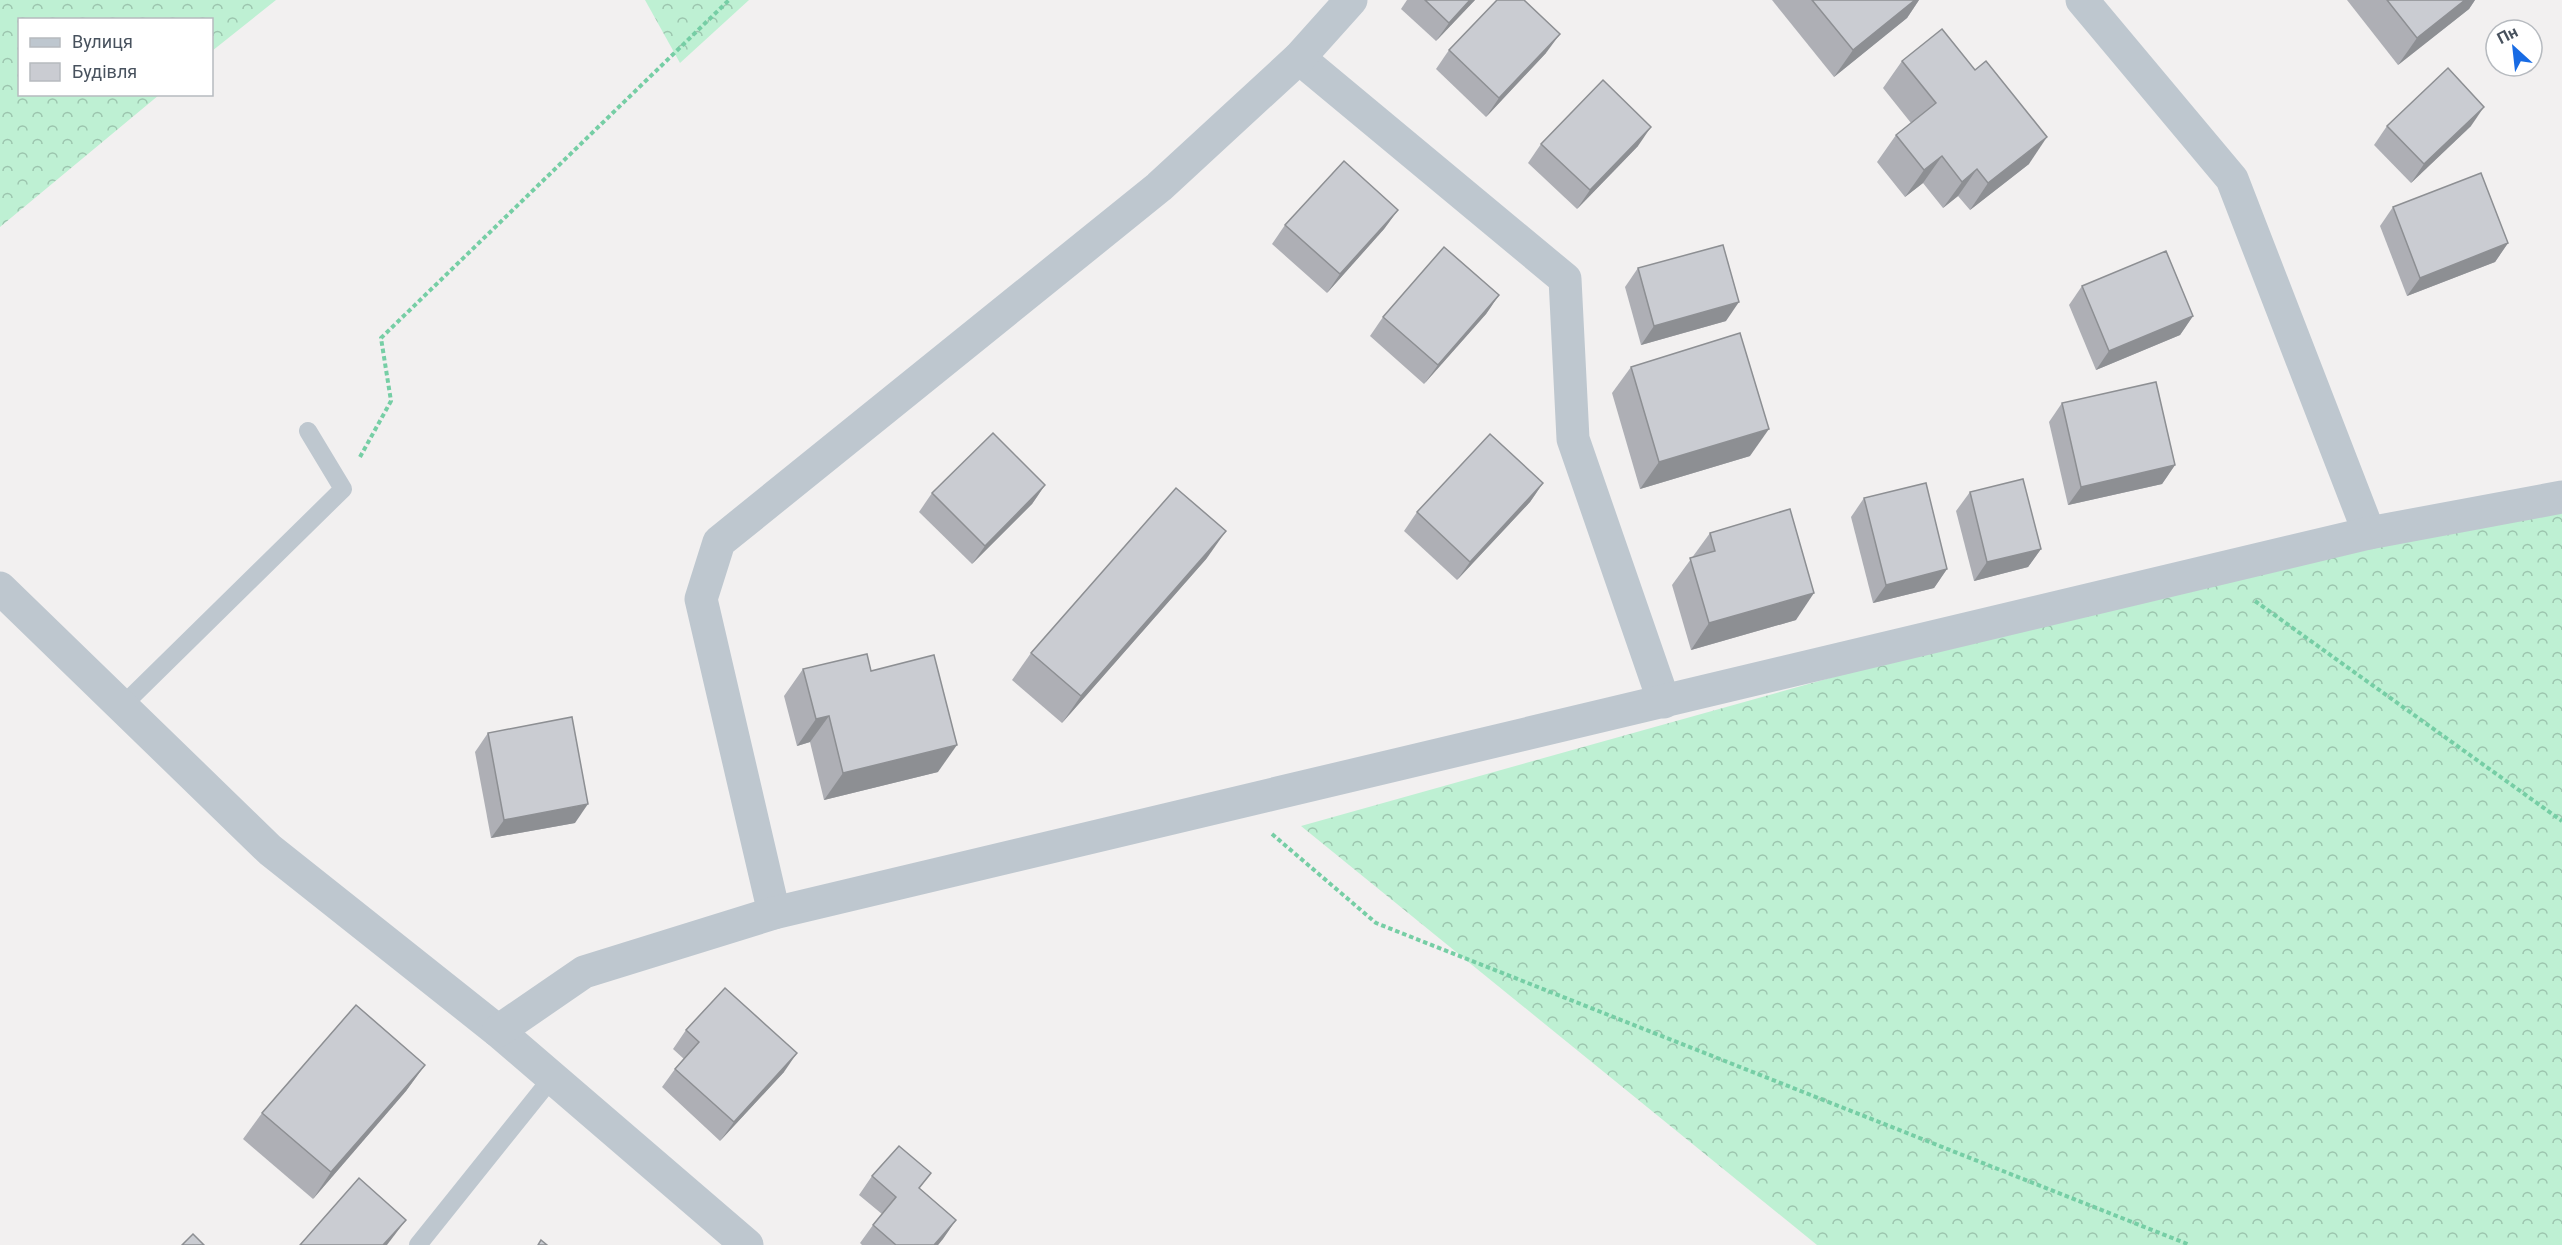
<svg xmlns="http://www.w3.org/2000/svg" width="2562" height="1245" font-family="Roboto,sans-serif">
	<style>
		.forest { fill: url(#forest-crowns) }
		.lines { fill: none; stroke-linecap: round; stroke-linejoin: round }
		.path { stroke: #76cea5; stroke-width: 4; stroke-dasharray: 4.5 3; stroke-linecap: butt }
		.lane { stroke: #bec7cf; stroke-width: 18 }
		.street { stroke: #bec7cf; stroke-width: 33 }
		.wall { fill: #aeafb5 }
		.shaded-wall { fill: #8d8f93 }
		.building { fill: #caccd2; stroke: #8d8f93; stroke-width: 1.5 }
	</style>
	<defs>
		<pattern id="forest-crowns" width="20" height="18" patternUnits="userSpaceOnUse" patternTransform="scale(1.5)"><rect width="20" height="18" fill="#bef0d3"/><path d="M2 6a3 3 0 1 1 6 0M12 15a3 3 0 1 1 6 0" fill="none" stroke="#9cc5ae"/></pattern>
	</defs>
	<rect width="100%" height="100%" fill="#f2f0f0"/>
	<g class="forest">
		<polygon points="0,0 276,0 212,51 212,20 20,20 20,94 159,95 0,227"/>
		<polygon points="645,0 749,0 680,63"/>
		<polygon points="2562,499 2562,1245 1817,1245 1301,826 2212,571"/>
	</g>
	<g class="lines">
		<g class="path">
			<polyline points="360,457 391,401 381,338 729,0"/>
			<polyline points="2255,601 2562,821"/>
			<polyline points="1272,834 1376,923 2190,1245"/>
		</g>
		<g class="lane">
			<polyline points="121,707 343,489 308,431"/>
			<polyline points="418,1245 551,1079"/>
		</g>
		<g class="street">
			<polyline points="2082,0 2232,179 2369,533"/>
			<polyline points="1299,58 1565,279 1573,439 1664,702"/>
			<polyline points="0,588 270,850 498,1031 747,1245"/>
			<polyline points="774,913 701,599 719,542 1159,187 1299,58 1351,0"/>
			<polyline points="498,1031 584,972 774,913 2369,533 2562,497"/>
		</g>
	</g>
	<g class="wall">
		<polygon points="1407,0 1475,0 1436,41 1401,9"/>
		<polygon points="1772,0 1919,0 1907,18 1834,77"/>
		<polygon points="2347,0 2475,0 2469,9 2398,65"/>
		<polygon points="1449,50 1546,53 1486,117 1436,69"/>
		<polygon points="1902,61 2029,164 1970,210 1958,196 1943,208 1923,183 1905,197 1877,162 1896,135 1911,123 1883,88"/>
		<polygon points="2387,126 2471,126 2411,183 2374,145"/>
		<polygon points="1541,144 1638,146 1577,209 1528,163"/>
		<polygon points="2393,207 2508,243 2495,262 2407,296 2380,226"/>
		<polygon points="1398,210 1384,229 1327,293 1272,244 1285,225"/>
		<polygon points="1638,268 1726,321 1641,345 1625,287"/>
		<polygon points="2082,286 2193,316 2180,335 2096,370 2069,305"/>
		<polygon points="1499,295 1486,314 1424,384 1370,336 1383,317"/>
		<polygon points="1631,367 1750,456 1640,489 1612,393"/>
		<polygon points="2062,403 2175,465 2162,484 2068,505 2049,422"/>
		<polygon points="1543,483 1530,502 1457,580 1404,531 1417,512"/>
		<polygon points="1045,485 1032,504 972,564 919,512 932,493"/>
		<polygon points="1970,492 2041,549 2028,567 1974,581 1956,511"/>
		<polygon points="1864,498 1947,569 1934,588 1873,603 1851,517"/>
		<polygon points="1710,533 1796,620 1691,650 1672,585"/>
		<polygon points="1207,558 1062,723 1012,680 1031,653"/>
		<polygon points="803,669 871,671 938,772 824,800 810,742 797,746 784,696"/>
		<polygon points="488,733 575,823 491,838 475,752"/>
		<polygon points="686,1030 784,1072 720,1141 662,1087 675,1069 684,1059 673,1049"/>
		<polygon points="425,1065 406,1091 313,1199 243,1139 262,1113"/>
		<polygon points="872,1176 920,1189 956,1220 938,1245 862,1245 860,1243 873,1225 882,1214 859,1195"/>
	</g>
	<g class="shaded-wall">
		<polygon points="1470,0 1475,0 1436,41 1449,23"/>
		<polygon points="1915,0 1919,0 1907,18 1834,77 1853,50"/>
		<polygon points="2465,0 2475,0 2469,9 2398,65 2417,38"/>
		<polygon points="1560,34 1546,53 1486,117 1499,98"/>
		<polygon points="2484,107 2471,126 2411,183 2424,164"/>
		<polygon points="1651,127 1638,146 1577,209 1590,190"/>
		<polygon points="2047,137 2029,164 1970,210 1988,183"/>
		<polygon points="1942,156 1923,183 1905,197 1924,170"/>
		<polygon points="1977,169 1958,196 1943,208 1962,182"/>
		<polygon points="1398,210 1384,229 1327,293 1340,274"/>
		<polygon points="2508,243 2495,262 2407,296 2420,278"/>
		<polygon points="1499,295 1486,314 1424,384 1438,365"/>
		<polygon points="1739,302 1726,321 1641,345 1654,326"/>
		<polygon points="2193,316 2180,335 2096,370 2109,351"/>
		<polygon points="1769,429 1750,456 1640,489 1659,462"/>
		<polygon points="2175,465 2162,484 2068,505 2081,487"/>
		<polygon points="1543,483 1530,502 1457,580 1470,562"/>
		<polygon points="1045,485 1032,504 972,564 985,546"/>
		<polygon points="1226,531 1207,558 1062,723 1081,696"/>
		<polygon points="2041,549 2028,567 1974,581 1987,562"/>
		<polygon points="1947,569 1934,588 1873,603 1886,585"/>
		<polygon points="1814,593 1796,620 1691,650 1709,623"/>
		<polygon points="829,716 810,742 797,746 816,719"/>
		<polygon points="957,745 938,772 824,800 843,773"/>
		<polygon points="588,804 575,823 491,838 504,820"/>
		<polygon points="797,1053 784,1072 720,1141 734,1122"/>
		<polygon points="425,1065 406,1091 313,1199 331,1172"/>
		<polygon points="406,1220 387,1245 383,1245"/>
		<polygon points="956,1220 943,1239 938,1245 934,1245"/>
	</g>
	<g class="building">
		<polygon points="1425,0 1470,0 1449,23"/>
		<polygon points="1497,0 1524,0 1560,34 1499,98 1449,50"/>
		<polygon points="1812,0 1915,0 1853,50"/>
		<polygon points="2387,0 2465,0 2417,38"/>
		<polygon points="1942,29 1975,70 1986,61 2047,137 1988,183 1977,169 1962,182 1942,156 1924,170 1896,135 1936,103 1902,61"/>
		<polygon points="2448,68 2484,107 2424,164 2387,126"/>
		<polygon points="1603,80 1651,127 1590,190 1541,144"/>
		<polygon points="1344,161 1398,210 1340,274 1285,225"/>
		<polygon points="2481,173 2508,243 2420,278 2393,207"/>
		<polygon points="1723,245 1739,302 1654,326 1638,268"/>
		<polygon points="1444,247 1499,295 1438,365 1383,317"/>
		<polygon points="2166,251 2193,316 2109,351 2082,286"/>
		<polygon points="1740,333 1769,429 1659,462 1631,367"/>
		<polygon points="2156,382 2175,465 2081,487 2062,403"/>
		<polygon points="993,433 1045,485 985,546 932,493"/>
		<polygon points="1490,434 1543,483 1470,562 1417,512"/>
		<polygon points="2023,479 2041,549 1987,562 1970,492"/>
		<polygon points="1926,483 1947,569 1886,585 1864,498"/>
		<polygon points="1176,488 1226,531 1081,696 1031,653"/>
		<polygon points="1790,509 1814,593 1709,623 1690,558 1715,551 1710,533"/>
		<polygon points="867,654 871,671 934,655 957,745 843,773 829,716 816,719 803,669"/>
		<polygon points="572,717 588,804 504,820 488,733"/>
		<polygon points="725,988 797,1053 734,1122 675,1069 699,1042 686,1030"/>
		<polygon points="356,1005 425,1065 331,1172 262,1113"/>
		<polygon points="899,1146 931,1173 919,1188 956,1220 934,1245 896,1245 873,1225 896,1197 872,1176"/>
		<polygon points="359,1178 406,1220 383,1245 300,1245"/>
		<polygon points="193,1234 204,1245 182,1245"/>
		<polygon points="541,1240 547,1245 538,1245"/>
	</g>
	<rect x="18" y="18" width="195" height="78" fill="#ffffff" stroke="#b6babf" stroke-width="1.5"/>
	<rect x="30" y="38" width="30" height="9" fill="#bec7cf" stroke="#b6babf" stroke-width="1.5"/>
	<text x="72" y="48" font-size="18" fill="#48525e">Вулиця</text>
	<rect x="30" y="63" width="30" height="18" fill="#caccd2" stroke="#b6babf" stroke-width="1.5"/>
	<text x="72" y="78" font-size="18" fill="#48525e">Будівля</text>
	<g transform="translate(2514 48) rotate(333)"><circle r="28" fill="#ffffff" stroke="#b6babf" stroke-width="1.5"/>
	<path d="M0-4.5L10 22L0 15L-10 22Z" fill="#186be4"/>
	<text y="-9" font-size="16" font-weight="bold" text-anchor="middle" fill="#48525e">Пн</text>
	</g>
</svg>
